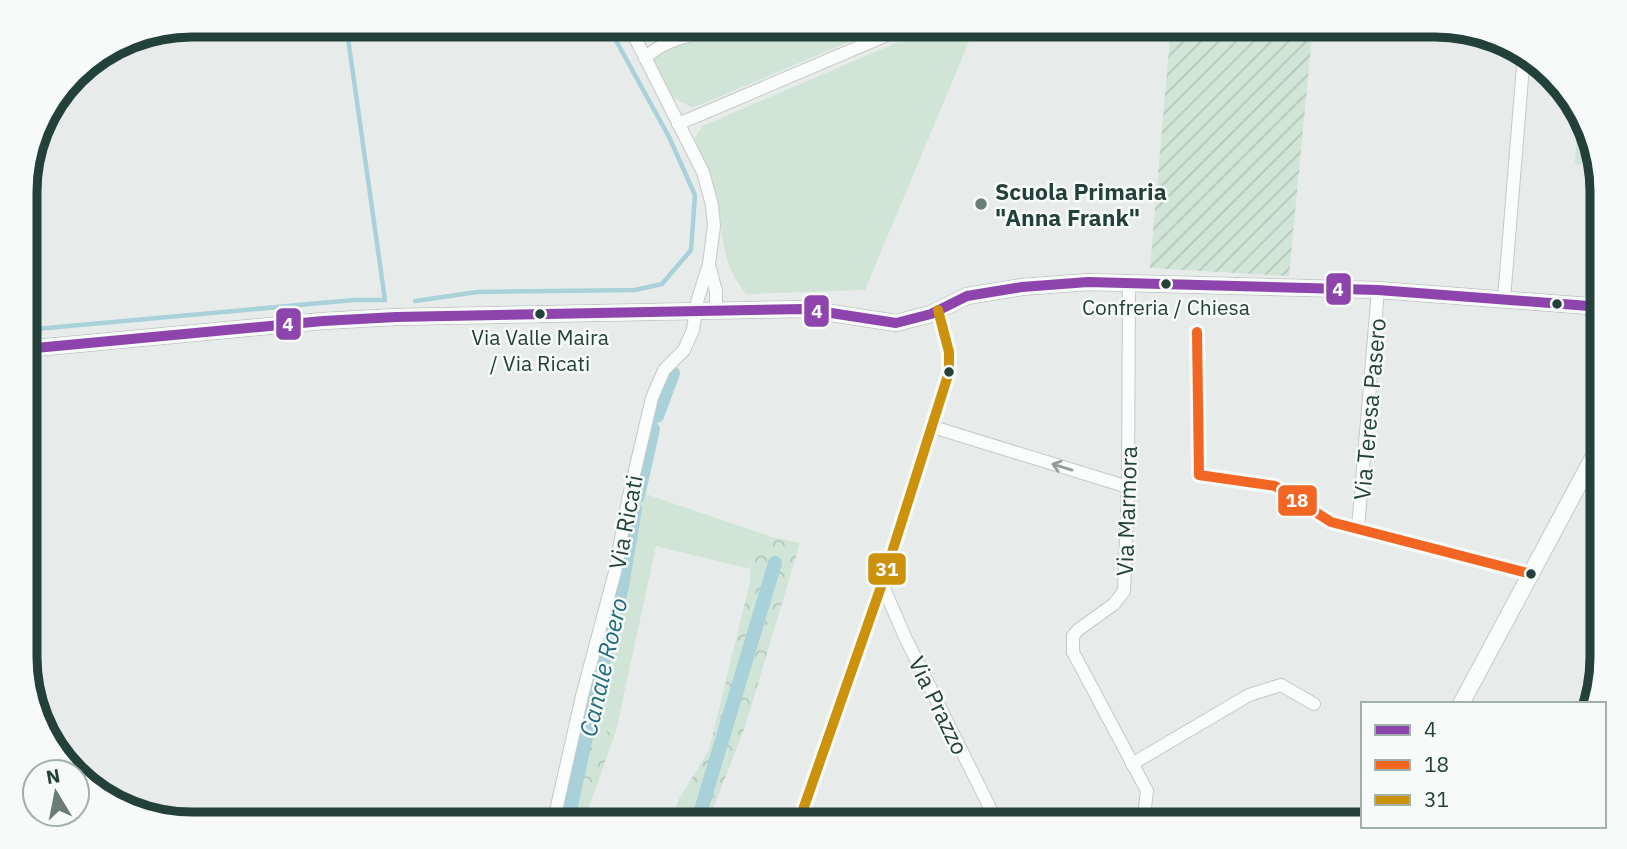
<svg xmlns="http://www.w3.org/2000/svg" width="1627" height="849" font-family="'IBM Plex Sans',sans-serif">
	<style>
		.green { fill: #d0e5d7 }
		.forest { fill: url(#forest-crowns) }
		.garden { fill: url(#garden-furrows) }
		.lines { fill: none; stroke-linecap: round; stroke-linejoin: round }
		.stream { stroke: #a9d1da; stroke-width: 4.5 }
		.canal { stroke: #a9d1da; stroke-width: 14 }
		.minor-casing { stroke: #c4c9c7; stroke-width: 14 }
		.tertiary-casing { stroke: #c4c9c7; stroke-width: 18 }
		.minor { stroke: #fbfcfc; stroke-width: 12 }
		.tertiary { stroke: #fbfcfc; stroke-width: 16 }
		.bus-1-casing { stroke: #f6faf8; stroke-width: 16 }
		.bus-2-casing { stroke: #f6faf8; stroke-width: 16 }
		.bus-3-casing { stroke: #f6faf8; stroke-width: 16 }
		.bus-1 { stroke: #8e44ad; stroke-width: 10 }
		.bus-2 { stroke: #f26522; stroke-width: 10 }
		.bus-3 { stroke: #cd920c; stroke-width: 10 }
		.oneway { stroke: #909e9b }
		.poi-dot { fill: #687c78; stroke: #f6faf8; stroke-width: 2.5 }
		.bus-dot { fill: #24403a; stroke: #f6faf8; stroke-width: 2.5 }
		.labels { text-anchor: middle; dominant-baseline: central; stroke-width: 5; stroke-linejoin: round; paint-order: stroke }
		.bus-label { font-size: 21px; fill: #24403a; stroke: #f6faf8 }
		.poi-label { font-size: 23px; font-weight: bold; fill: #24403a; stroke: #f6faf8; text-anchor: start }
		.street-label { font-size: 23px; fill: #24403a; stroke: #f6faf8 }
		.water-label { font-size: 24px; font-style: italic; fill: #1d6a7d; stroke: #f6faf8 }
		.rim { fill: none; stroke: #24403a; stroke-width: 9 }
		.line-badge { stroke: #f6faf8; stroke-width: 2.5 }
		.badge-label { font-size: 19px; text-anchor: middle; font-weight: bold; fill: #fff }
	</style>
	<defs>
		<pattern id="forest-crowns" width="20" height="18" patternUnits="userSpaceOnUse" patternTransform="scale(1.75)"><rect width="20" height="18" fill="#d0e5d7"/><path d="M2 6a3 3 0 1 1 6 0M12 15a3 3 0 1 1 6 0" fill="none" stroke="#b2c6b9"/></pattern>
		<pattern id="garden-furrows" width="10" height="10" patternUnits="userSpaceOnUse" patternTransform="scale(1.75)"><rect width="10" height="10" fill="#d0e5d7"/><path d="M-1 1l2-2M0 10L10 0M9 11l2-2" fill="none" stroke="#b2c6b9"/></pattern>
	</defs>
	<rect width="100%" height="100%" fill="#e7ecea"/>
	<g class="green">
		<polygon points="770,25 888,25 693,108 673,98 654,59 664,48"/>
		<path d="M938 25H976L865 290 746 294C716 256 726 231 715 190 710 172 701 155 695 138L702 126Z"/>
		<polygon points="1578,109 1599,165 1575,164"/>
		<polygon points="637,491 772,537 751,551 750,569 656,546 616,731 580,733 598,652 621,576"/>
	</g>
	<g class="forest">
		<polygon points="772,537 800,543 745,727 707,824 670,824 679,799 709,750 750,582 751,551"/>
		<polygon points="616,731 583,824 542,824 551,802 561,811 580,733"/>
	</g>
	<polygon class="garden" points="1171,25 1313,25 1289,276 1150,268"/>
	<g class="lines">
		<g class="stream">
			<polyline points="415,301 477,292 635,290 662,284 691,250 695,195 669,137 607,24"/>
			<polyline points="25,330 354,300 385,300 346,24"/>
		</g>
		<g class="canal">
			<polyline points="657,416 673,373"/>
			<polyline points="638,496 653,429"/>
			<polyline points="567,824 591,714 622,586 635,509"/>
			<polyline points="694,824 702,807 775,563"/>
		</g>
		<defs>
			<g id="minor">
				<path d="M645 58C671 33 707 34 740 24"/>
				<polyline points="678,124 913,24"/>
				<polyline points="709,265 716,291 716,310"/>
				<polyline points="1129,282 1128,487 1124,591 1114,604 1078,630 1073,636 1073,652 1147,791 1143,824"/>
				<polyline points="1504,299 1524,54"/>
				<polyline points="1197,332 1199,475 1275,486 1331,522 1531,574"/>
				<polyline points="933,427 1128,487"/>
				<polyline points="1358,528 1378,290"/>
				<polyline points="882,584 905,637 998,824"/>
				<polyline points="1132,764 1249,695 1281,685 1314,704"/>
				<polyline points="553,824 582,696 615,572 628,500 652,398 664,370 684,350 693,330 697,302 709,264 714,226 712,205 703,172 628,24"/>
				<polyline points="798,824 882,584 949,372 949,352 938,310"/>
			</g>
			<g id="tertiary">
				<polyline points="25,349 323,321 396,317 805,309 896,323 931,314 967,296 1022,287 1088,282 1378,290 1602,307"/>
				<polyline points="1461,704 1602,441"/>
			</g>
		</defs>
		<use href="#minor" class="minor-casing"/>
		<use href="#tertiary" class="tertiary-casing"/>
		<use href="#minor" class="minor"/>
		<use href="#tertiary" class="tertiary"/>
		<defs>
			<polyline id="bus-1" points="25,349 323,321 396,317 805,309 896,323 931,314 967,296 1022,287 1088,282 1378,290 1602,307"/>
			<polyline id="bus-2" points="1197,332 1199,475 1275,486 1331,522 1531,574"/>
			<polyline id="bus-3" points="798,824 882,584 949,372 949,352 938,310"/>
		</defs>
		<use href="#bus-1" class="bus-1-casing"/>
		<use href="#bus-2" class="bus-2-casing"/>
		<use href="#bus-3" class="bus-3-casing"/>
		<use href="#bus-1" class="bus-1"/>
		<use href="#bus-2" class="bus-2"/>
		<use href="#bus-3" class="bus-3"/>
	</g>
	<defs><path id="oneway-shaft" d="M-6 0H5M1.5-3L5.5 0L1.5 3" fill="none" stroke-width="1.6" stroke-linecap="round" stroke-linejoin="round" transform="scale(1.75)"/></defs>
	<use class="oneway" href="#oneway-shaft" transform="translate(1062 467) rotate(-163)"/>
	<circle class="poi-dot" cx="981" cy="204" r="7"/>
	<g class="bus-dot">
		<circle cx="1166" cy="284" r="6"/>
		<circle cx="1557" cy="304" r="6"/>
		<circle cx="540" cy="314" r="6"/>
		<circle cx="949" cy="372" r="6"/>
		<circle cx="1531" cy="574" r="6"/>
	</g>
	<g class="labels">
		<g class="bus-label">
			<text x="1166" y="307">Confreria / Chiesa</text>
			<text x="540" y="337">Via Valle Maira<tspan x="540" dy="26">/ Via Ricati</tspan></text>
		</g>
		<g class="poi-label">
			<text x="995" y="191">Scuola Primaria<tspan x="995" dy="26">"Anna Frank"</tspan></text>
		</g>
		<g class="street-label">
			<text transform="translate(1369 409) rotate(-85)">Via Teresa Pasero</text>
			<text transform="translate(1126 511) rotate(-88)">Via Marmora</text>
			<text transform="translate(625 522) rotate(-79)">Via Ricati</text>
			<text transform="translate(939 705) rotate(64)">Via Prazzo</text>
		</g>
		<g class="water-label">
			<text transform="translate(603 667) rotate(-77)">Canale Roero</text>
		</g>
	</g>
	<path d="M0 0H1627V849H0ZM192 37H1435A155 155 0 0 1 1590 192V657A155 155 0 0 1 1435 812H192A155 155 0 0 1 37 657V192A155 155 0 0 1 192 37Z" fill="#f6faf8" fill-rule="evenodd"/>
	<path class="rim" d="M192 37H1435A155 155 0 0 1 1590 192V657A155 155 0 0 1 1435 812H192A155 155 0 0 1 37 657V192A155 155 0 0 1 192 37Z"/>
	<g class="line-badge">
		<rect x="1325" y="272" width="27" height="34" rx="7" fill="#8e44ad"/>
		<rect x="803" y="294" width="27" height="34" rx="7" fill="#8e44ad"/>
		<rect x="275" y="307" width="27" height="34" rx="7" fill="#8e44ad"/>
		<rect x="1277" y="484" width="41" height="33" rx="7" fill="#f26522"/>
		<rect x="867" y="552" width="40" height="34" rx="7" fill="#cd920c"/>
	</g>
	<g class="badge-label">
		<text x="1338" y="296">4</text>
		<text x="817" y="318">4</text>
		<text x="288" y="331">4</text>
		<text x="1297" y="507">18</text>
		<text x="887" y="576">31</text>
	</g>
	<rect x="1361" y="702" width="245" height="126" fill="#f6faf8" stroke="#a2b0ac" stroke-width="2"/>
	<rect x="1375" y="725" width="35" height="10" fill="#8e44ad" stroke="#a2b0ac" stroke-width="2"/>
	<text x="1424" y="737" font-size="21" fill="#24403a">4</text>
	<rect x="1375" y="760" width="35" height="10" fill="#f26522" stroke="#a2b0ac" stroke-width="2"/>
	<text x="1424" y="772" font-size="21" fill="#24403a">18</text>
	<rect x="1375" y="795" width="35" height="10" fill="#cd920c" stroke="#a2b0ac" stroke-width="2"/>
	<text x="1424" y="807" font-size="21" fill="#24403a">31</text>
	<g transform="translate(56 793) rotate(350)"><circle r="33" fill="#f6faf8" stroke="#a2b0ac" stroke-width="2"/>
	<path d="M0-5L12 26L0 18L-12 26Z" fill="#687c78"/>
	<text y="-10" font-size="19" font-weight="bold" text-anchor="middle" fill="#24403a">N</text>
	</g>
</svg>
